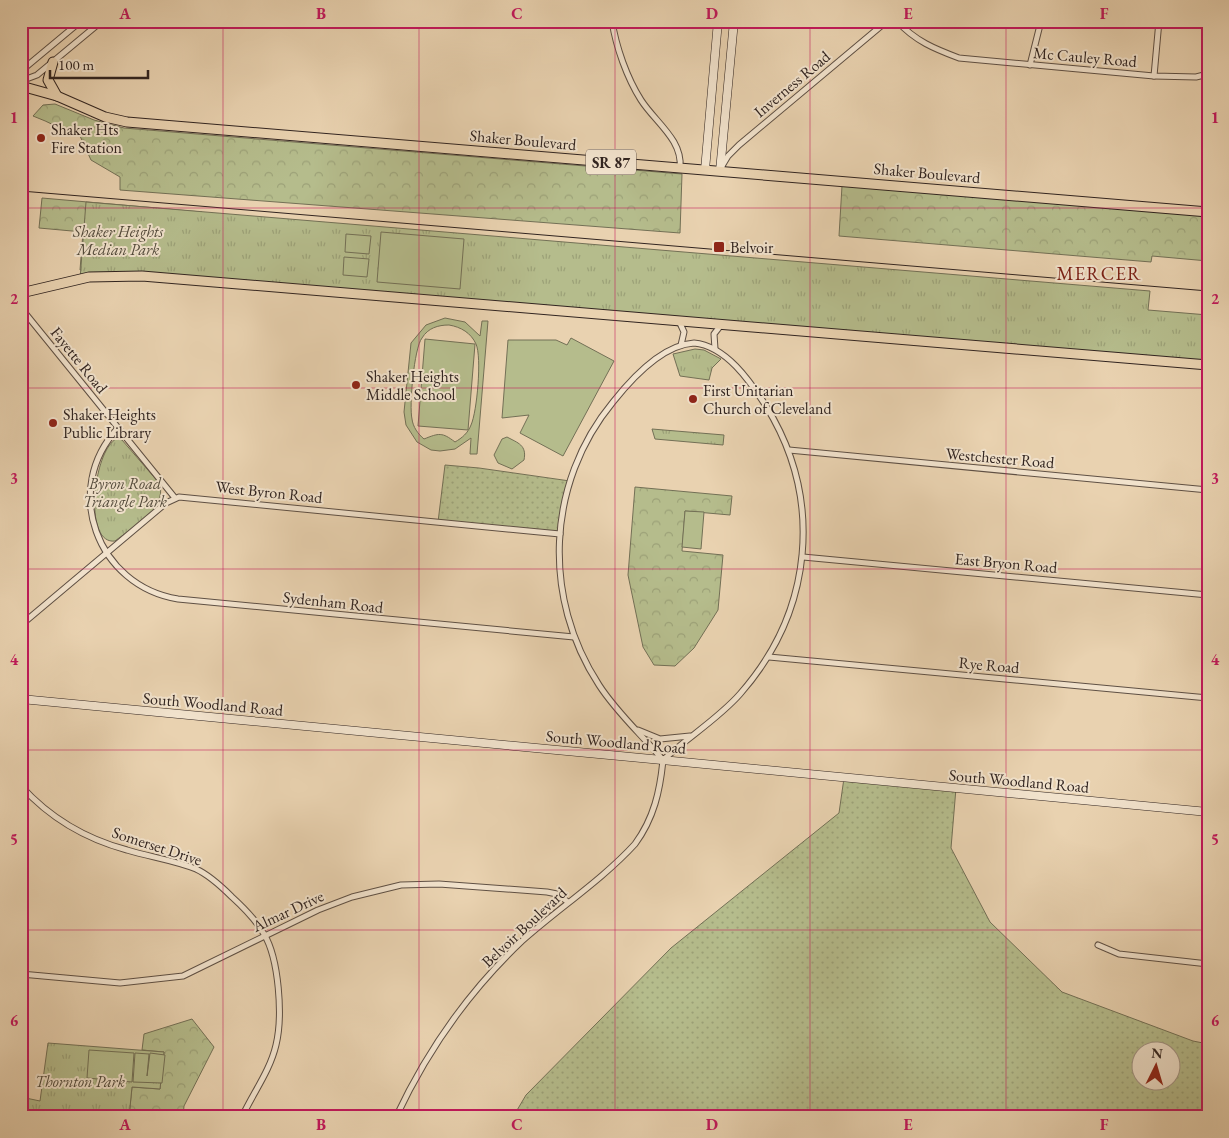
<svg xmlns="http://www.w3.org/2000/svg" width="1229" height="1138" font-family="'EB Garamond',serif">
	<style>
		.grass { fill: url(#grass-dots); stroke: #737056; fill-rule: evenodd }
		.forest { fill: url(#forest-crowns); stroke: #737056 }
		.park { fill: url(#park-tufts); stroke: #737056 }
		.pitch { fill: #b5bc8c; stroke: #737056; fill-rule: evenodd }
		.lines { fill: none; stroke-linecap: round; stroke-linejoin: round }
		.street-casing { stroke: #5f5044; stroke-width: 7 }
		.secondary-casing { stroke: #312420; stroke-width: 9 }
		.primary-casing { stroke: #312420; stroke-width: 11 }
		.street { stroke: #f1e2cc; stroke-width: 5 }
		.secondary { stroke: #f1e2cc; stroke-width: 8 }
		.primary { stroke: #e9d2b0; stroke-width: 9 }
		.tram { stroke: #312420; stroke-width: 1 }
		.grid { fill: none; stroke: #c2185b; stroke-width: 1; stroke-opacity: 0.55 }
		.poi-dot { fill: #8f2418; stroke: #f1e2cc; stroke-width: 2 }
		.labels { text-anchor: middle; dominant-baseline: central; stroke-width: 4; stroke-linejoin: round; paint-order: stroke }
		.shield { fill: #f1e2cc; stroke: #6b5d54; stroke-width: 1 }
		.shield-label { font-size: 15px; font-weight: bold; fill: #312420 }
		.street-label { font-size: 16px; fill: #312420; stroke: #f1e2cc }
		.poi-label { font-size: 16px; fill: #312420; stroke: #f1e2cc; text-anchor: start }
		.park-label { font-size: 16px; font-style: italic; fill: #524a3b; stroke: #f1e2cc }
		.quarter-label { font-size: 19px; letter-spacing: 1px; fill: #7a1f14; stroke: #f1e2cc }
		.neatline { fill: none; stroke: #c2185b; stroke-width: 2 }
		.grid-label { font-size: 16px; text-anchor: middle; font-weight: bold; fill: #c2185b }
	</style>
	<defs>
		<pattern id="grass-dots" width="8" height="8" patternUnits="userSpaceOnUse" patternTransform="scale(1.25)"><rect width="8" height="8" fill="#b5bc8c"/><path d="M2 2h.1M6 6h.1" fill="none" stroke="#9ca178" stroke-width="1.8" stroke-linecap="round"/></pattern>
		<pattern id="forest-crowns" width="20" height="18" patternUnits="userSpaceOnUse" patternTransform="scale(1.25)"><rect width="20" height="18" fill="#b5bc8c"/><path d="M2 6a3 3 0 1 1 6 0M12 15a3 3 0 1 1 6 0" fill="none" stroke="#9ca178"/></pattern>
		<pattern id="park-tufts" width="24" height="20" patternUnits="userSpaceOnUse" patternTransform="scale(1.25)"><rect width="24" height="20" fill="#b5bc8c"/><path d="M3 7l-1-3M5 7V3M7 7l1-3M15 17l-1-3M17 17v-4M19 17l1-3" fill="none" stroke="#9ca178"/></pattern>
	</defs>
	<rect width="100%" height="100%" fill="#e9d2b0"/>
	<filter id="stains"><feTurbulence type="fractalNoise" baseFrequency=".004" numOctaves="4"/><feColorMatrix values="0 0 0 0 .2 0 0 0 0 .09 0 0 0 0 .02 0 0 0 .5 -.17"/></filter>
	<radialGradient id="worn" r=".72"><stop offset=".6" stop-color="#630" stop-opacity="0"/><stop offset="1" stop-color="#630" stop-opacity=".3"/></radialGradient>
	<g class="grass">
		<polygon points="445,465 479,468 570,481 560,534 438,522"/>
		<path d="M844 778 956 788 951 848 990 922 1062 992 1193 1041 1208 1044V1117H513L526 1095 671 948 839 813ZM1142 1050H1172V1080H1142Z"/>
	</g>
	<g class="forest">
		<path d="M55 104 94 120 124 128 682 174 680 233 120 190V177L91 160 80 136C63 131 50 122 33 116L43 105Z"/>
		<polygon points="842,186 1208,216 1208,261 1152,256 1151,262 839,236"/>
		<polygon points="42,198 202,212 80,270 83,232 39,228"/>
		<polygon points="635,487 732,496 730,515 685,511 682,551 723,555 718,610 694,648 675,666 654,665 643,647 628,575"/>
		<polygon points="192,1019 214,1047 184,1106 183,1117 129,1117 132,1087 160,1089 164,1052 142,1050 144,1034"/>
	</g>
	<g class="park">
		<polygon points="86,202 1150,291 1148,310 1208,315 1208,365 152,276 80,279"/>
		<polygon points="695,349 704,350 721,359 712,368 709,380 680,376 673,354"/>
		<polygon points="652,429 724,435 723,445 655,439"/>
		<path d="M116 439 122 440 160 484C166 510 133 527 115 541 83 545 93 452 116 439Z"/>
		<polygon points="48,1043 164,1052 160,1089 132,1087 129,1117 21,1117 21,1097 40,1101"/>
	</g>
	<g class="pitch">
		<polygon points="381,232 464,239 460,289 377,282"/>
		<polygon points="346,234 371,236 369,254 345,252"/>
		<polygon points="344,257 369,259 367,277 343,275"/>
		<path d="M445 318 465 322 480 336 482 321H488L477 454H470L471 438 455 449 440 451 431 450 417 442 406 425 404 412 411 343 426 325ZM449 325C461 327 471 333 476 344 482 357 477 412 471 425 468 433 462 438 455 442 442 432 439 433 424 439 418 434 413 427 412 419 409 406 414 348 422 338 428 328 438 325 449 325Z"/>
		<polygon points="571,338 614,361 563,456 520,433 529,415 502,418 508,340 556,340 567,345"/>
		<polygon points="425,339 475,344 468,430 418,426"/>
		<path d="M507 437C518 443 527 445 524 460L512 469 498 463 494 455 502 439Z"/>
		<polygon points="685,511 704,512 701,549 682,547"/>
		<polygon points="89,1050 134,1053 132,1082 87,1078"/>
		<polygon points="135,1053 149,1054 147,1076 150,1053 165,1055 162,1083 133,1082"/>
	</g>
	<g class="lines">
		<defs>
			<g id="street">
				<polyline points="596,21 612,23"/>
				<path d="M612 21C616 47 627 78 641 100 655 122 683 140 680 168"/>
				<path d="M897 21C915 41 935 49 959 58L1154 76 1196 77 1208 74"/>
				<polyline points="1030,65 1041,21"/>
				<polyline points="21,71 81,21"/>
				<polyline points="1154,76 1159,21"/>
				<polyline points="21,81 37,75 102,21"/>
				<polyline points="722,166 728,156 739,145 887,21"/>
				<polyline points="21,308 175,498"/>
				<polyline points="679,321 684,332 681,345"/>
				<path d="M694 343C726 346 750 381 766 406 824 500 813 611 740 694 718 719 688 737 663 760 642 735 617 713 599 685 542 598 546 483 613 402 632 378 662 345 694 343Z"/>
				<polyline points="715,349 714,334 721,325"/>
				<path d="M118 428C61 489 97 586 178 599L574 637"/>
				<polyline points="789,450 1208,490"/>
				<polyline points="803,557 1208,595"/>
				<polyline points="21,625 166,503 179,497 560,534"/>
				<polyline points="769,657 1208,698"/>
				<polyline points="638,730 660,739 690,736"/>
				<path d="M21 786C49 817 86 839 127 850 150 857 173 860 196 869 209 875 222 887 232 897 243 907 256 920 264 934 279 959 283 1016 276 1045 270 1071 253 1093 242 1117"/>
				<polyline points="1098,945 1119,954 1208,964"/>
				<polyline points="21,974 120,983 183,976 318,910 352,897 401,885 439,884 547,892 557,894 568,902"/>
				<path d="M396 1117C427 1051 469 991 522 941 559 908 602 880 635 844 654 818 660 791 663 760"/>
			</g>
			<g id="secondary">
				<polyline points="705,170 718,21"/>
				<polyline points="720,171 734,21"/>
				<polyline points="21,699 1208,812"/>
			</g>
			<g id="primary">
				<polyline points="53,62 48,80 57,96"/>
				<polyline points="21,86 57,96 105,117 127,122 1208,212"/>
				<polyline points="21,293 89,277 142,276 1208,365"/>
			</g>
		</defs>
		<use href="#street" class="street-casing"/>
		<use href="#secondary" class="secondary-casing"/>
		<use href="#primary" class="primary-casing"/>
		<use href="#street" class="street"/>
		<use href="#secondary" class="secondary"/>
		<use href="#primary" class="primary"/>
		<polyline class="tram" points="21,191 1208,291"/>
	</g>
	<path class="grid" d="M223 21V1117M419 21V1117M615 21V1117M810 21V1117M1006 21V1117M21 208H1208M21 388H1208M21 569H1208M21 750H1208M21 930H1208"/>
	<g class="poi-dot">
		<circle cx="41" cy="138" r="5"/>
		<rect x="713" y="241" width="12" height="12" rx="2.5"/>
		<circle cx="356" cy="385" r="5"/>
		<circle cx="693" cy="399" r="5"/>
		<circle cx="53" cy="423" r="5"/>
	</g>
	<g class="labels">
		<rect class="shield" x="586" y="149.5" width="50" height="25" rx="4"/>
		<g class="shield-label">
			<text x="611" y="162">SR 87</text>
		</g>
		<g class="street-label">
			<text transform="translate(1085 57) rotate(5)">Mc Cauley Road</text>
			<text transform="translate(792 84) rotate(-40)">Inverness Road</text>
			<text transform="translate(523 140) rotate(5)">Shaker Boulevard</text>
			<text transform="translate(927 173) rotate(5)">Shaker Boulevard</text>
			<text transform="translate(79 360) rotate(51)">Fayette Road</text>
			<text transform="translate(1000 458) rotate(5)">Westchester Road</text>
			<text transform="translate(269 492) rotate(6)">West Byron Road</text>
			<text transform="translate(1006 563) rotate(5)">East Bryon Road</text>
			<text transform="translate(333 602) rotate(6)">Sydenham Road</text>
			<text transform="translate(989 665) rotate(5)">Rye Road</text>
			<text transform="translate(213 704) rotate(5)">South Woodland Road</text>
			<text transform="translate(616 742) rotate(5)">South Woodland Road</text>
			<text transform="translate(1019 781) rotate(5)">South Woodland Road</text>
			<text transform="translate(157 846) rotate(18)">Somerset Drive</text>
			<text transform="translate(288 911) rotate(-25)">Almar Drive</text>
			<text transform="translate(524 927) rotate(-43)">Belvoir Boulevard</text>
		</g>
		<g class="poi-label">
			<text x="51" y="129">Shaker Hts<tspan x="51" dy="18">Fire Station</tspan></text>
			<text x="730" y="247">Belvoir</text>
			<text x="366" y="376">Shaker Heights<tspan x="366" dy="18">Middle School</tspan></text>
			<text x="703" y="390">First Unitarian<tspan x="703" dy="18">Church of Cleveland</tspan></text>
			<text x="63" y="414">Shaker Heights<tspan x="63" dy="18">Public Library</tspan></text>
		</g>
		<g class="park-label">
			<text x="118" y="231">Shaker Heights<tspan x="118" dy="18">Median Park</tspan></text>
			<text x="125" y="483">Byron Road<tspan x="125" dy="18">Triangle Park</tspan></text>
			<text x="80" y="1081">Thornton Park</text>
		</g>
		<g class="quarter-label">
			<text x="1099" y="273">MERCER</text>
		</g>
	</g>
	<rect width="1229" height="1138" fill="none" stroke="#e9d2b0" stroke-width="55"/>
	<g transform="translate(1156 1066) rotate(5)"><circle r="24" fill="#f1e2cc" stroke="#a49687"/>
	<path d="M0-4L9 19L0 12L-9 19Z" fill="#8f2418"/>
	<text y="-8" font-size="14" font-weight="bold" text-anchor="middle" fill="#312420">N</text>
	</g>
	<path d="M50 70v8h98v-8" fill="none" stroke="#312420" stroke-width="2.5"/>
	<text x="58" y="70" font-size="15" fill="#312420" stroke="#f1e2cc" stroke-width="4" paint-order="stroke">100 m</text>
	<rect x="28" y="28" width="1174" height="1082" class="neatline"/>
	<g class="grid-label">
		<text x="125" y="19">A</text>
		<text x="321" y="19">B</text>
		<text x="517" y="19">C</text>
		<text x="712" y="19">D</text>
		<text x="908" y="19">E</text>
		<text x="1104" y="19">F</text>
		<text x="14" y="123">1</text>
		<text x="1215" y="123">1</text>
		<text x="14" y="304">2</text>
		<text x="1215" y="304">2</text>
		<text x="14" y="484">3</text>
		<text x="1215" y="484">3</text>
		<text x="14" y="665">4</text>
		<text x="1215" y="665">4</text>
		<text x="14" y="845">5</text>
		<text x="1215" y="845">5</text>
		<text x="14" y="1026">6</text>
		<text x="1215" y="1026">6</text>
		<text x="125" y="1130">A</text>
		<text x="321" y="1130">B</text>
		<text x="517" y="1130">C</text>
		<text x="712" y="1130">D</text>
		<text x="908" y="1130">E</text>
		<text x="1104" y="1130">F</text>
	</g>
	<rect width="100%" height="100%" filter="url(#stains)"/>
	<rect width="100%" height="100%" fill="url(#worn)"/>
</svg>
